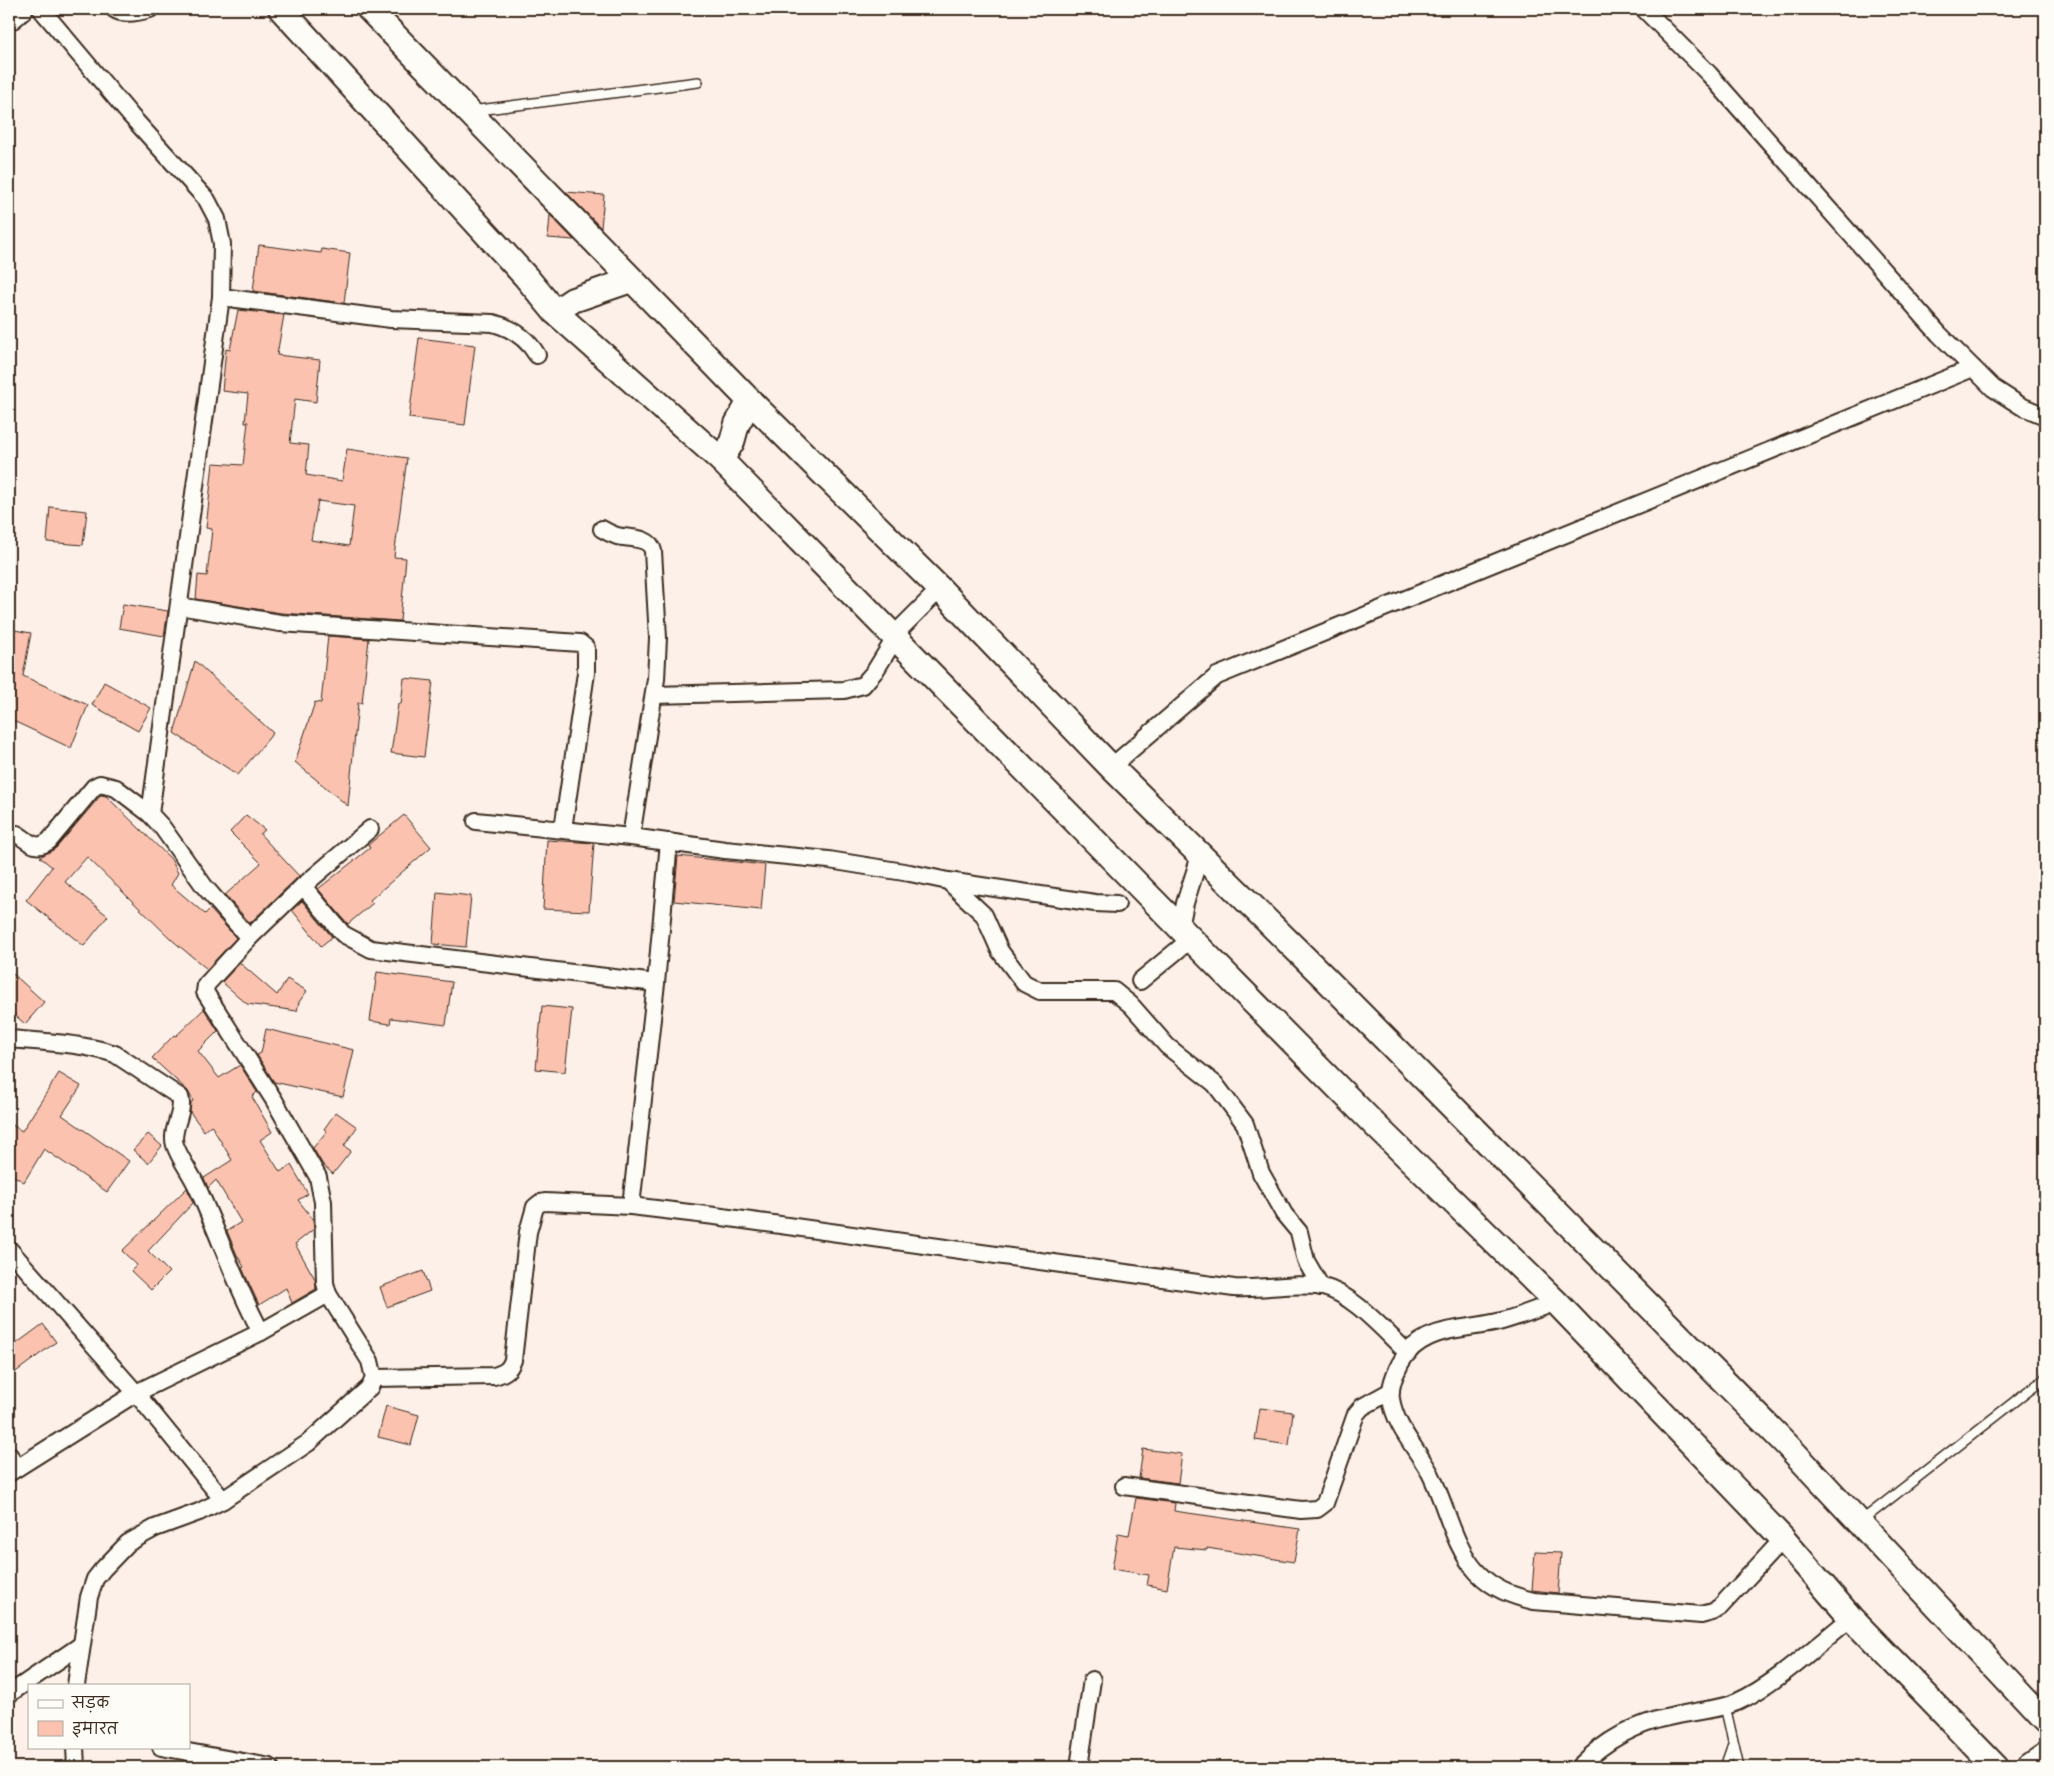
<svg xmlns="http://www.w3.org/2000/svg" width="2054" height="1776" font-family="'Patrick Hand','Playpen Sans Deva',sans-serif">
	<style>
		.building { fill: #fac2af; stroke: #3b2a1e; fill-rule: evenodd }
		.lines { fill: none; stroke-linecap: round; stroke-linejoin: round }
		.lane-casing { stroke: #3b2a1e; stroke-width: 12 }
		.street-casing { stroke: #3b2a1e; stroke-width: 20 }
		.secondary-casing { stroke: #3b2a1e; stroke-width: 28 }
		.lane { stroke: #fdfcf7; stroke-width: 9 }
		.street { stroke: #fdfcf7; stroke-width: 16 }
		.secondary { stroke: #fdfcf7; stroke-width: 24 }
	</style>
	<rect width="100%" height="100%" fill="#fcf0e9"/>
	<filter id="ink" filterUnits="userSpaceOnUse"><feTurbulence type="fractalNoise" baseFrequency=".02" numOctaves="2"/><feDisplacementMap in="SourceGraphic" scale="10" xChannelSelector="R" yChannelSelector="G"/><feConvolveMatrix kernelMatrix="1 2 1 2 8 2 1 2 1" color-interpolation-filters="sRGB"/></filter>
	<g filter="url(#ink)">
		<g class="building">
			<polygon points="566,192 604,195 601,228"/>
			<polygon points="550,215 574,240 548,238"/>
			<polygon points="259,245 321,253 322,249 350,253 344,303 253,291"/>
			<path d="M238 310 284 315 277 355 320 360 316 402 295 399 290 443 309 445 306 475 342 481 347 449 407 458 394 557 406 558 400 621 281 613 196 599 198 575 207 576 212 529 206 528 213 463 243 465 248 422H245L248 394 222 391 226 349 230 350ZM318 501 354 506 349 546 311 540Z"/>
			<polygon points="419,338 475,345 465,425 409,418"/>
			<polygon points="50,507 87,511 83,545 47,542"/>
			<polygon points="123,604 168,611 164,636 119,628"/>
			<polygon points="9,629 31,633 23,676 88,705 71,748 9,719"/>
			<polygon points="328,636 369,639 362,703 358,703 348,806 295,762 315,702 321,703"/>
			<polygon points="195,661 273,733 238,775 174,733"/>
			<polygon points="404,678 433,681 424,757 391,753 398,704 401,704"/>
			<polygon points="104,682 151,708 138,731 92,705"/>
			<polygon points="101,795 106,796 171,859 178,873 171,885 205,914 210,909 236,938 207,969 172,940 87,857 65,882 108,916 84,946 26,900 52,867 40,857 57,847"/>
			<polygon points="246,815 265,830 260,834 299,876 250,923 225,895 261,863 230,832"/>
			<polygon points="404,815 431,847 370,900 373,903 348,924 318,889 370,848 368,845"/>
			<polygon points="547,840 594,843 589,911 543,909"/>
			<polygon points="678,856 765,865 761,910 674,901"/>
			<polygon points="437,892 471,896 466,947 433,944"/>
			<polygon points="302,901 332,937 321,946 292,910"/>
			<polygon points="240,963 277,995 287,979 307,991 299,1002 297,1011 247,1004 222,982"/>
			<polygon points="9,970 44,1002 25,1024 9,1010"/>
			<polygon points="377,972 452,982 446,1025 391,1018 390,1024 370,1021"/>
			<polygon points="542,1006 572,1009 565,1072 536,1069"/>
			<polygon points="204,1009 218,1031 198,1051 219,1078 240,1065 257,1092 252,1097 272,1132 260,1140 280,1172 291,1165 308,1194 298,1200 313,1219 314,1229 295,1244 315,1279 316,1289 292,1303 286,1288 259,1305 242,1268 244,1267 237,1255 227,1231 241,1222 216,1180 208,1188 204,1178 232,1160 211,1125 204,1131 190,1112 191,1103 193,1101 188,1091 152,1058 174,1035 176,1036"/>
			<polygon points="266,1029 354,1050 343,1097 274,1082 257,1055 261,1053"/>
			<polygon points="59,1073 81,1086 62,1115 129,1161 107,1192 44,1149 24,1182 9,1173 9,1123 22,1131"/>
			<polygon points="336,1112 357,1127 344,1146 351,1151 333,1174 323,1165 313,1148 327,1131 324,1129"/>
			<polygon points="148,1134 162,1146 148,1163 133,1150"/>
			<polygon points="187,1188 193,1203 148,1251 169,1272 151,1290 131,1271 137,1265 122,1251"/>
			<polygon points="423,1271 430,1291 387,1307 380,1287"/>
			<polygon points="43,1324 56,1342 9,1377 9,1349"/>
			<polygon points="386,1406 419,1415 411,1445 378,1437"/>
			<polygon points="1260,1408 1293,1412 1289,1445 1255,1440"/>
			<polygon points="1143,1449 1182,1454 1178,1483 1139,1478"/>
			<polygon points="1136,1498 1175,1503 1174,1511 1300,1529 1294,1562 1207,1548 1207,1550 1174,1547 1167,1589 1147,1585 1149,1575 1112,1569 1118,1533 1129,1535"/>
			<polygon points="1535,1552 1561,1553 1558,1593 1532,1590"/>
		</g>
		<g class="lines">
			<defs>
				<g id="lane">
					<polyline points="471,111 698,82"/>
					<polyline points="1860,1522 2045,1378"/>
					<polyline points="1725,1706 1739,1767"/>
					<polyline points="1725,1767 1733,1744"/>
				</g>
				<g id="street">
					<polyline points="41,9 131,116 207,200 217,219 222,244 221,297 150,814"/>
					<path d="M114 9C124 16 140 12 150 9"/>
					<polyline points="1644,9 1709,74 1939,334 1993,388 2021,406 2045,416"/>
					<path d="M221 297 391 319 493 323C512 328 527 338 537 355"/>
					<path d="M602 529C607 532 611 534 617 536 629 539 650 536 653 551L658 638 656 679 631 837"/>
					<polyline points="179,606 280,623 580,643 586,648 586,673 563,829"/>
					<polyline points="654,695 844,690 863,685 868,679 875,671 902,627 940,589"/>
					<polyline points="1111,767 1217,676 1973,368"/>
					<polyline points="476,821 631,837 725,850 829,860 910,873 948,881 1095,903 1117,904"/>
					<path d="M9 836 17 834C30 842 35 851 49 841L94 787 100 784 116 788 150 814 162 827 204 886 249 938"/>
					<polyline points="948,881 984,915 1000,951 1024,983 1040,991 1114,991 1131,1005 1167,1046 1215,1084 1245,1124 1261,1173 1284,1214 1299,1232 1306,1261 1321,1287"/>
					<polyline points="303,886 343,934 371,949 656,983"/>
					<polyline points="1180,928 1185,903 1200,856"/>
					<polyline points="1140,981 1191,939"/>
					<path d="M9 1039C44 1042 81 1043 115 1054L180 1097C185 1113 170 1129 175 1145 180 1160 192 1174 198 1189 220 1237 236 1286 261 1332"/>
					<polyline points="631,1206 656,983 669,842"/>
					<polyline points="9,1249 136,1393 223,1500"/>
					<path d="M1556 1302C1538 1309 1520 1316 1502 1321 1470 1330 1431 1325 1407 1353 1398 1365 1389 1385 1391 1399 1395 1426 1417 1449 1430 1473 1446 1504 1453 1546 1477 1572 1493 1589 1512 1596 1534 1601L1701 1615 1712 1612 1720 1607 1783 1539"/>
					<path d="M374 1378 494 1376C504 1373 509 1371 513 1360L528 1232 535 1207 540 1203 545 1202 631 1206 715 1216 1234 1288C1263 1290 1294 1282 1323 1287 1353 1294 1385 1332 1408 1353"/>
					<polyline points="9,1455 18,1467"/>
					<polyline points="9,1473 136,1393 261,1332 328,1294"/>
					<polyline points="1124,1486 1301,1510 1317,1509 1325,1503 1356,1414 1362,1407 1391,1391"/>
					<polyline points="76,1685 89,1597 95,1579 103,1569 128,1543 155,1528 199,1512 223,1500 308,1443 370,1387 374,1378 370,1361 328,1294 325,1283 323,1202 318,1177 274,1100 205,992 206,985 249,938 303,886 370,829"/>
					<polyline points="9,1694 81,1645"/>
					<polyline points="75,1747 76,1767"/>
					<polyline points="161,1747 270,1767"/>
					<polyline points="1079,1767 1092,1680"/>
					<path d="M1579 1767C1605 1740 1637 1723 1674 1716 1695 1711 1718 1710 1737 1702 1775 1685 1818 1644 1851 1618"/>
				</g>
				<g id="secondary">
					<polyline points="281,9 526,277 555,312 721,460"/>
					<polyline points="369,9 750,401 940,589 1111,767 1323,976 1787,1445 2045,1721"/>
					<polyline points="9,18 20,9"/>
					<polyline points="555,312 573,300 631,280"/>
					<polyline points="750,401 737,424 732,442 721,460 1191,939 1376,1126 1556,1302 1783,1539 1851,1618 1996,1767"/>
					<polyline points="2029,1767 2045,1756"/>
				</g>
			</defs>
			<use href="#lane" class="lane-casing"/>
			<use href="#street" class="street-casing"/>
			<use href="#secondary" class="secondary-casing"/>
			<use href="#lane" class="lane"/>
			<use href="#street" class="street"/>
			<use href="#secondary" class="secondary"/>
		</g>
	</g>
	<rect width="2054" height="1776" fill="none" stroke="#fdfcf7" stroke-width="30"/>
	<rect x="15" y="15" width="2024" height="1746" fill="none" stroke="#3b2a1e" stroke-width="2" filter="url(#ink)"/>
	<rect x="28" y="1684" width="162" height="65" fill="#fdfcf7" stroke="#afa8a0"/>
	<rect x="38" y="1700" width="25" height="8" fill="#fdfcf7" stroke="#afa8a0"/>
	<text x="72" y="1708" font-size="15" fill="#3b2a1e">सड़क</text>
	<rect x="38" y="1721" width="25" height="15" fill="#fac2af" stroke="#afa8a0"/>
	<text x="72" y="1734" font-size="15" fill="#3b2a1e">इमारत</text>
</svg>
